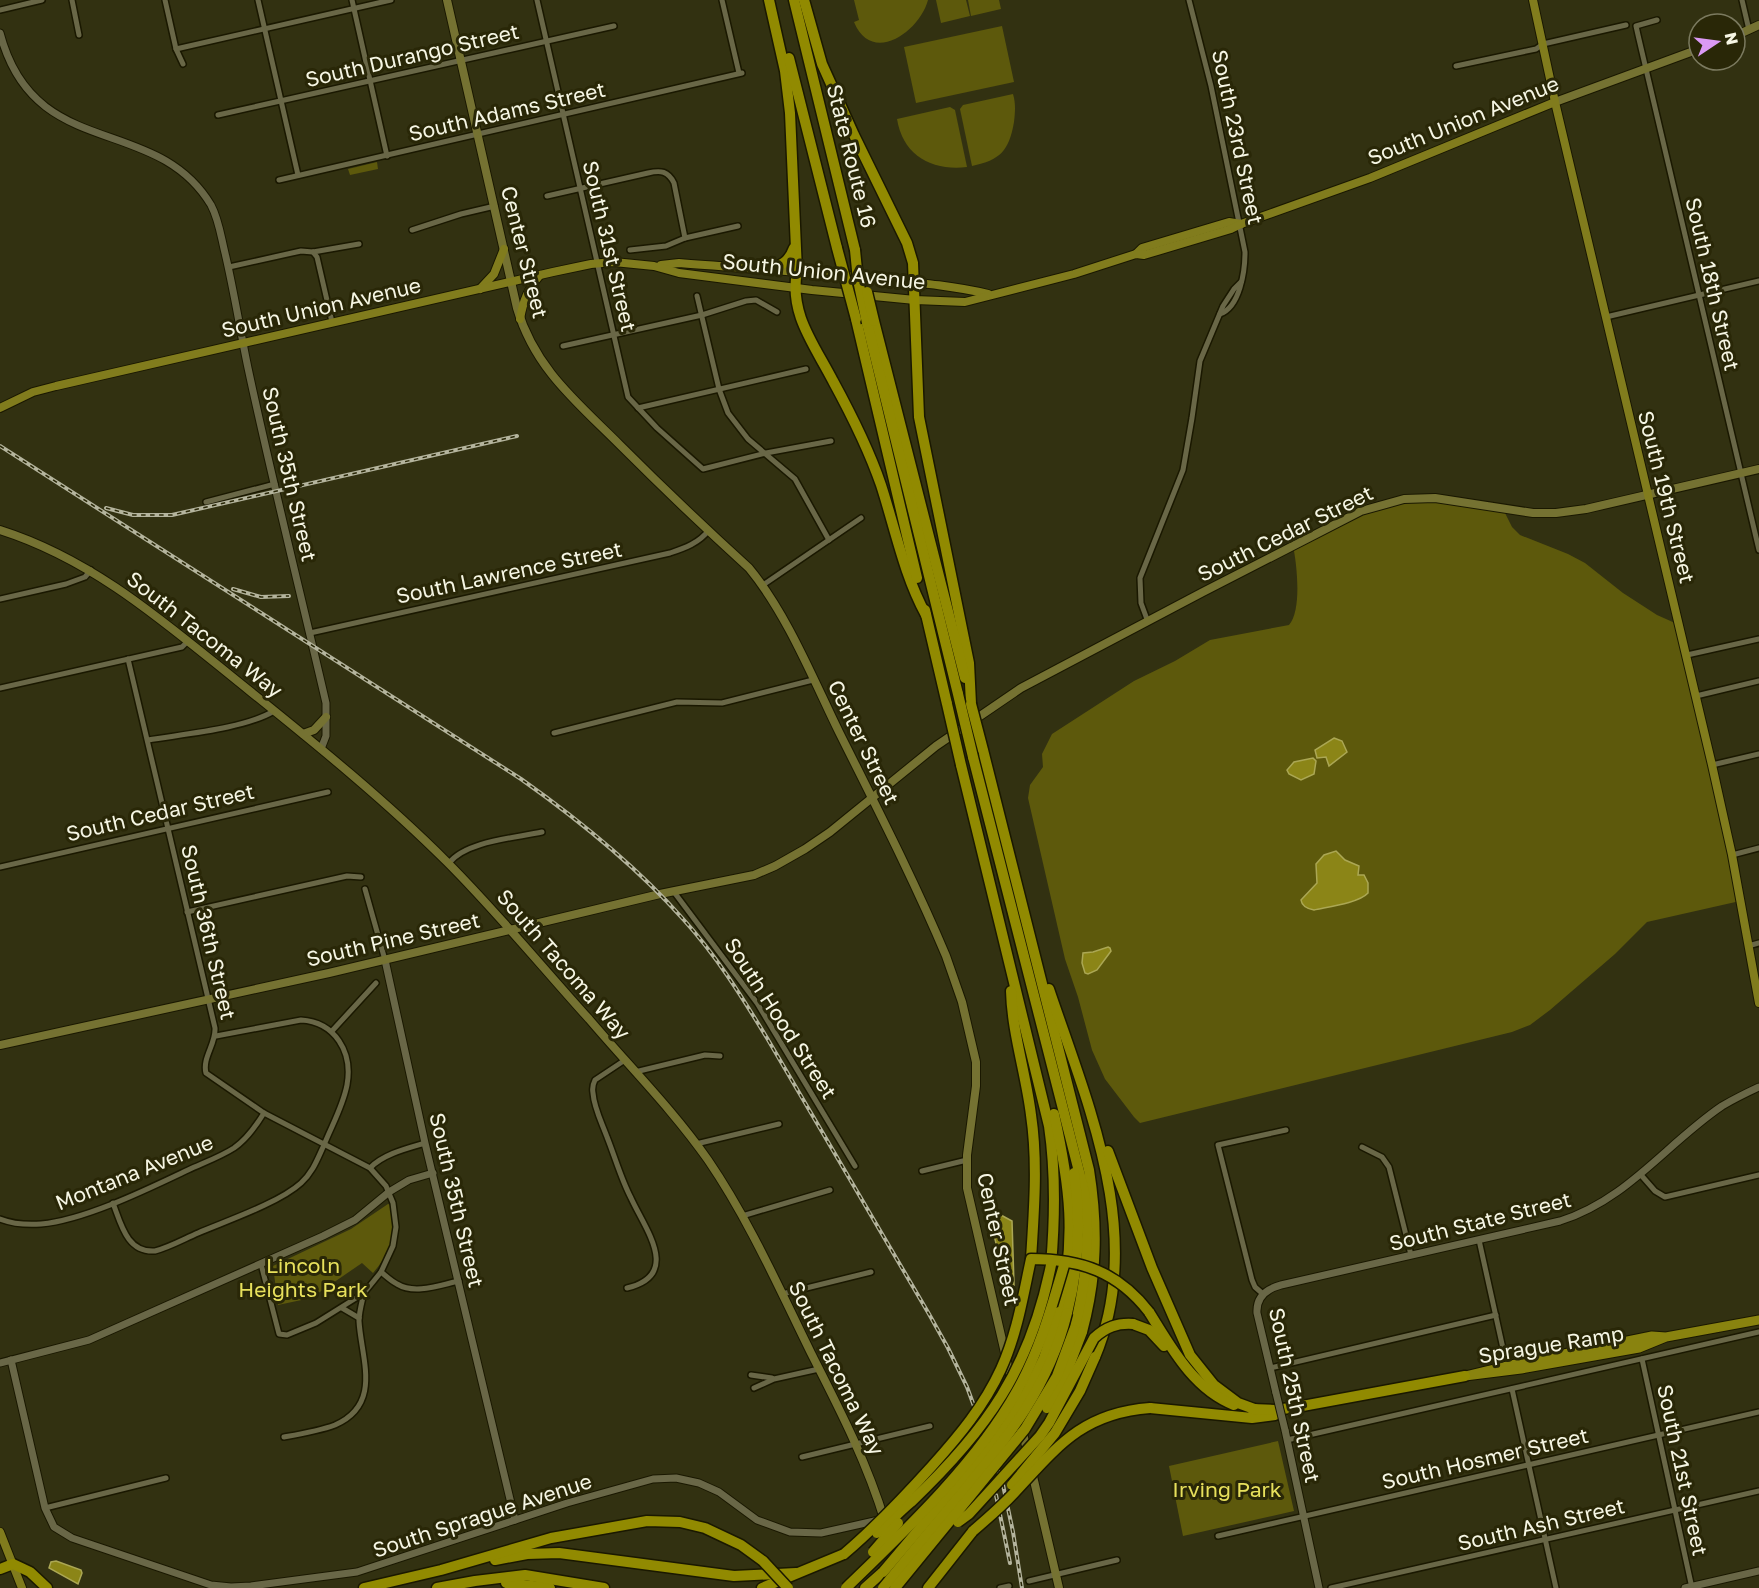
<svg xmlns="http://www.w3.org/2000/svg" width="1759" height="1588" font-family="'Golos Text',sans-serif">
	<style>
		.green { fill: #5d590c }
		.water { fill: #8b8517; stroke: #aba754; stroke-width: 1.5 }
		.lines { fill: none; stroke-linecap: round; stroke-linejoin: round }
		.minor-casing { stroke: #1a1800; stroke-width: 8 }
		.tertiary-casing { stroke: #1a1800; stroke-width: 9 }
		.secondary-casing { stroke: #1a1800; stroke-width: 10 }
		.primary-casing { stroke: #1a1800; stroke-width: 10 }
		.trunk-casing { stroke: #1a1800; stroke-width: 11 }
		.motorway-casing { stroke: #1a1800; stroke-width: 13 }
		.minor { stroke: #696747; stroke-width: 5 }
		.tertiary { stroke: #696747; stroke-width: 7 }
		.secondary { stroke: #757232; stroke-width: 8 }
		.primary { stroke: #817c1d; stroke-width: 8 }
		.trunk { stroke: #89830f; stroke-width: 9 }
		.motorway { stroke: #918a01; stroke-width: 10 }
		.rail-casing { stroke: #b4b49d; stroke-width: 4 }
		.rail { stroke: #292707; stroke-width: 1.5; stroke-dasharray: 4.5; stroke-linecap: butt }
		.tertiary-bridge-casing { stroke: #1a1800; stroke-width: 9; stroke-linecap: butt }
		.motorway-bridge-casing { stroke: #1a1800; stroke-width: 13; stroke-linecap: butt }
		.tertiary-bridge { stroke: #696747; stroke-width: 7 }
		.motorway-bridge { stroke: #918a01; stroke-width: 10 }
		.labels { text-anchor: middle; dominant-baseline: central; stroke-width: 6; stroke-linejoin: round; paint-order: stroke }
		.street-label { font-size: 21px; fill: #f6f6e4; stroke: #292707 }
		.park-label { font-size: 21px; fill: #e7e05c; stroke: #292707 }
	</style>
	<rect width="100%" height="100%" fill="#323111"/>
	<g class="green">
		<path d="M854 0H928C920 31 872 66 854 22L859 20Z"/>
		<polygon points="936,0 966,0 970,16 941,23"/>
		<polygon points="968,0 999,0 1001,9 971,16"/>
		<polygon points="1002,26 1014,82 916,103 904,47"/>
		<path d="M1013 94C1016 104 1015 113 1014 122 1009 151 1000 160 972 166L960 109 963 105Z"/>
		<path d="M950 107 955 110 967 167C932 171 903 156 897 119Z"/>
		<polygon points="377,162 378,169 350,175 348,169"/>
		<path d="M1418 498 1504 511 1512 527 1520 535 1568 554 1585 563 1623 593 1657 615 1675 623 1740 901 1647 922 1615 954 1550 1010 1530 1025 1512 1032 1140 1123 1134 1117 1105 1079 1092 1050 1078 997 1065 959 1028 798 1030 785 1043 767 1042 754 1052 734 1134 681 1175 661 1210 640 1289 625C1302 611 1297 564 1293 546L1361 511Z"/>
		<path d="M388 1204 391 1205C398 1235 392 1250 373 1273L362 1263 311 1298 278 1305 273 1266 351 1229Z"/>
		<polygon points="1278,1441 1294,1511 1183,1536 1169,1466"/>
	</g>
	<g class="water">
		<polygon points="1334,738 1342,741 1347,752 1329,766 1326,757 1317,758 1315,750"/>
		<polygon points="1313,758 1316,761 1314,774 1301,780 1289,774 1287,770 1294,762"/>
		<path d="M1336 851 1345 860 1359 866 1358 875H1364L1368 883V893C1359 903 1327 907 1314 910 1308 909 1302 907 1301 900L1317 883 1316 864 1324 855Z"/>
		<polygon points="1108,947 1110,948 1111,951 1097,970 1088,974 1085,973 1082,963 1083,953 1093,952"/>
		<polygon points="999,1214 1012,1221 1014,1285 1009,1284 1005,1280 992,1227 993,1216"/>
		<polygon points="56,1561 81,1570 82,1573 78,1584 49,1568 51,1562"/>
	</g>
	<g class="lines">
		<defs>
			<g id="minor">
				<polyline points="72,0 79,35"/>
				<polyline points="165,0 176,49 183,64"/>
				<polyline points="258,0 298,175"/>
				<polyline points="352,0 387,156"/>
				<polyline points="537,0 628,397 657,428 703,469 766,453 831,441"/>
				<polyline points="722,0 739,73"/>
				<path d="M1189 0 1211 86 1245 252C1245 271 1240 307 1220 314"/>
				<polyline points="1742,0 1749,30"/>
				<polyline points="0,10 42,0"/>
				<polyline points="1657,20 1636,26 1638,35 1759,550"/>
				<polyline points="176,49 391,0"/>
				<polyline points="1456,66 1536,49 1543,44 1626,25"/>
				<polyline points="218,115 614,26"/>
				<polyline points="279,180 742,73"/>
				<path d="M547 196 648 173C661 170 668 171 674 183L685 238"/>
				<polyline points="412,230 461,214 495,206"/>
				<polyline points="630,250 666,246 685,238 738,226"/>
				<polyline points="313,252 317,257 332,322"/>
				<polyline points="229,267 301,251 313,252 359,244"/>
				<polyline points="697,296 719,389 728,413 748,439 795,479 829,540"/>
				<polyline points="1606,317 1759,281"/>
				<polyline points="563,346 702,315 746,301 756,300 777,312"/>
				<polyline points="638,408 806,369"/>
				<polyline points="206,502 275,484"/>
				<polyline points="763,585 861,518"/>
				<polyline points="0,599 66,584 85,577 91,570"/>
				<polyline points="1148,622 1141,603 1140,578 1183,470 1192,418 1200,361 1223,306 1234,289 1241,282"/>
				<path d="M310 633 670 553C685 548 699 543 709 530"/>
				<polyline points="1687,655 1759,639"/>
				<path d="M128 659 215 1028C216 1044 202 1058 206 1073L264 1113 370 1168 386 1186 393 1203 396 1227 393 1246 381 1272 364 1293 316 1323 287 1335 279 1334 261 1264"/>
				<polyline points="0,688 182,647 188,641"/>
				<polyline points="1696,696 1759,681"/>
				<polyline points="554,733 677,702 722,703 813,680"/>
				<path d="M148 740C183 734 244 729 274 711"/>
				<polyline points="1712,765 1759,754"/>
				<polyline points="1732,855 1759,848"/>
				<path d="M449 863C466 841 515 838 542 832"/>
				<polyline points="0,867 328,792"/>
				<polyline points="365,889 385,960"/>
				<polyline points="674,892 757,1003 855,1166"/>
				<polyline points="187,912 347,876 361,877"/>
				<polyline points="1748,946 1759,943"/>
				<polyline points="332,1031 376,983"/>
				<path d="M625 1060 595 1080C593 1084 592 1088 593 1093 594 1108 602 1123 607 1137 615 1157 621 1179 631 1198 645 1229 682 1275 627 1288"/>
				<polyline points="635,1072 705,1055 720,1056"/>
				<polyline points="696,1144 779,1124"/>
				<polyline points="1362,1147 1382,1157 1389,1167 1411,1255"/>
				<path d="M370 1168C383 1154 408 1148 425 1143"/>
				<polyline points="922,1171 967,1160"/>
				<polyline points="1641,1175 1655,1191 1665,1197 1759,1175"/>
				<path d="M113 1203C121 1224 127 1253 155 1251 170 1247 184 1239 198 1233 226 1221 279 1203 301 1183 313 1172 317 1160 324 1145 332 1125 343 1106 347 1085 353 1052 335 1022 301 1020L216 1036"/>
				<polyline points="742,1216 830,1190"/>
				<path d="M0 1219C13 1224 27 1225 41 1224 85 1220 148 1189 188 1170 203 1163 220 1157 234 1148 247 1139 256 1126 264 1113"/>
				<polyline points="1479,1240 1504,1353"/>
				<path d="M381 1272C386 1276 391 1281 397 1284 415 1295 440 1285 459 1281"/>
				<polyline points="782,1294 871,1272"/>
				<polyline points="1263,1294 1255,1287 1252,1280 1218,1145 1286,1130"/>
				<polyline points="342,1308 359,1318"/>
				<polyline points="1642,1359 1692,1588"/>
				<polyline points="1270,1368 1496,1315"/>
				<polyline points="751,1375 772,1378"/>
				<polyline points="754,1388 774,1379 819,1369"/>
				<polyline points="1512,1389 1556,1588"/>
				<path d="M284 1437C301 1434 319 1431 335 1425 383 1404 361 1358 359 1321 359 1312 362 1302 364 1293"/>
				<polyline points="1287,1440 1759,1332"/>
				<polyline points="802,1457 930,1426"/>
				<polyline points="45,1508 166,1478"/>
				<polyline points="1218,1536 1759,1412"/>
				<polyline points="1029,1581 1117,1560"/>
				<polyline points="1000,1588 1009,1586"/>
				<polyline points="1331,1588 1759,1491"/>
			</g>
			<g id="tertiary">
				<path d="M0 33C34 163 155 112 211 205 219 220 221 237 225 253 234 291 240 330 248 368 272 480 300 591 326 703V736L321 749"/>
				<polyline points="385,960 425,1143 515,1520"/>
				<polyline points="11,1360 45,1508 54,1527 72,1538 211,1585 231,1587 251,1586 357,1572 567,1503 653,1479 676,1478 699,1483 719,1492 757,1520 790,1532 821,1533 879,1520"/>
				<polyline points="0,1363 89,1340 323,1236 355,1220 389,1192 409,1180 433,1173"/>
				<path d="M1276 1393 1257 1313C1256 1297 1266 1289 1281 1285L1560 1221C1627 1200 1666 1144 1722 1106 1734 1099 1746 1093 1759 1087"/>
				<polyline points="1285,1430 1319,1588"/>
				<polyline points="1685,1588 1759,1571"/>
			</g>
			<g id="secondary">
				<path d="M447 0 517 308C535 369 577 402 620 445 662 487 705 528 749 568 787 614 813 679 839 732 876 806 914 880 946 956L962 1002 976 1062V1086L967 1155V1188L1011 1379"/>
				<polyline points="1735,36 1759,25"/>
				<polyline points="1555,102 1699,49"/>
				<path d="M0 530C98 561 172 629 251 692 318 746 386 801 447 862 497 912 542 967 589 1019 629 1066 673 1110 708 1160 749 1220 779 1288 811 1353 839 1408 867 1462 885 1522"/>
				<polyline points="303,734 314,730 326,717"/>
				<polyline points="0,1045 329,973 660,894 754,875 775,866 805,849 830,832 936,746 1021,688 1203,592 1361,511 1404,499 1435,498 1533,513 1556,513 1586,509 1759,469"/>
				<polyline points="1022,1429 1059,1588"/>
			</g>
			<g id="primary">
				<polyline points="1533,0 1555,102 1712,765 1732,855 1759,1003"/>
				<polyline points="1136,254 1142,248 1229,222 1241,224"/>
				<path d="M661 265 679 263C743 268 806 272 870 278 909 282 950 285 988 294"/>
				<polyline points="480,289 494,274 504,249"/>
				<path d="M520 319C523 301 528 289 540 275"/>
				<polyline points="0,408 33,392 56,386 553,272 591,264 614,262 654,266 679,273 812,290 915,300 965,302 1074,274 1136,254 1144,255 1231,229 1241,224 1370,178 1555,102"/>
				<polyline points="0,1532 22,1588"/>
			</g>
			<polyline id="trunk" points="1666,1337 1639,1348 1521,1369 1465,1376 1519,1363 1652,1336 1666,1337 1759,1320"/>
			<g id="motorway">
				<path d="M769 0 785 71 790 113 797 271C789 314 814 344 833 381 851 414 869 450 881 485 895 528 904 575 926 615"/>
				<polyline points="794,0 855,250"/>
				<polyline points="804,0 822,64 854,135 907,243 913,263 919,417 969,663 971,704"/>
				<polyline points="789,58 837,248"/>
				<path d="M768 269C781 266 789 262 794 248"/>
				<polyline points="856,319 917,578"/>
				<polyline points="874,321 965,678"/>
				<polyline points="867,323 958,694"/>
				<polyline points="925,610 947,704"/>
				<path d="M983 750 1089 1170C1098 1227 1097 1276 1082 1332"/>
				<path d="M973 757 1084 1191C1091 1238 1086 1284 1074 1330"/>
				<path d="M961 765 1049 1126C1056 1173 1055 1218 1051 1265"/>
				<path d="M1049 989C1088 1105 1146 1236 1095 1357"/>
				<path d="M1011 991C1012 1032 1026 1074 1031 1115 1038 1162 1034 1211 1031 1259"/>
				<path d="M1054 1114C1070 1186 1077 1239 1059 1312"/>
				<polyline points="1108,1151 1152,1268 1190,1355 1214,1385 1238,1403 1257,1410"/>
				<path d="M1149 1312C1171 1347 1193 1389 1234 1405"/>
				<path d="M1067 1313C1079 1267 1081 1220 1074 1173"/>
				<polyline points="1133,1324 1149,1330 1164,1346"/>
				<polyline points="1150,1408 1252,1418 1275,1415"/>
				<polyline points="1252,1409 1275,1410 1297,1407 1465,1376"/>
				<polyline points="495,1560 527,1554 559,1553 734,1576 796,1573"/>
				<polyline points="0,1569 13,1564 30,1572 47,1588"/>
				<polyline points="506,1583 550,1588"/>
				<polyline points="364,1588 441,1570 551,1538 647,1521 680,1522 705,1528 741,1545 763,1561"/>
				<polyline points="437,1588 475,1581 525,1575 604,1588"/>
				<polyline points="762,1588 844,1554"/>
				<polyline points="865,1588 883,1572"/>
				<polyline points="928,1588 973,1531"/>
			</g>
		</defs>
		<use href="#minor" class="minor-casing"/>
		<use href="#tertiary" class="tertiary-casing"/>
		<use href="#secondary" class="secondary-casing"/>
		<use href="#primary" class="primary-casing"/>
		<use href="#trunk" class="trunk-casing"/>
		<use href="#motorway" class="motorway-casing"/>
		<use href="#minor" class="minor"/>
		<use href="#tertiary" class="tertiary"/>
		<use href="#secondary" class="secondary"/>
		<use href="#primary" class="primary"/>
		<use href="#trunk" class="trunk"/>
		<use href="#motorway" class="motorway"/>
		<defs>
			<g id="rail">
				<path d="M0 446 521 779C579 820 636 866 683 919 716 955 742 997 767 1038L929 1314 948 1348 967 1387 1003 1485 1013 1532 1022 1588"/>
				<polyline points="106,508 133,515 172,515 517,436"/>
				<polyline points="233,589 261,597 289,596"/>
				<polyline points="996,1495 1010,1563"/>
			</g>
		</defs>
		<use href="#rail" class="rail-casing"/>
		<use href="#rail" class="rail"/>
		<defs>
			<polyline id="tertiary-bridge" points="1276,1393 1285,1430"/>
			<g id="motorway-bridge">
				<polyline points="837,248 856,319"/>
				<polyline points="855,250 858,280 867,323"/>
				<polyline points="867,292 874,321"/>
				<polyline points="958,694 973,757"/>
				<polyline points="947,704 961,765"/>
				<polyline points="971,704 983,750"/>
				<polyline points="1047,1408 1067,1371 1082,1332"/>
				<polyline points="1012,1485 1055,1433 1080,1391 1095,1357"/>
				<path d="M958 1522 969 1514 1040 1436 1049 1423 1094 1338C1106 1327 1117 1323 1133 1324"/>
				<path d="M973 1531C987 1519 1001 1507 1014 1493 1057 1447 1082 1413 1150 1408"/>
				<path d="M877 1533C889 1523 899 1512 911 1502 987 1430 1030 1369 1051 1265"/>
				<polyline points="873,1552 898,1523"/>
				<path d="M844 1554C876 1527 904 1497 932 1466 959 1436 984 1406 1001 1369 1017 1334 1023 1296 1031 1259 1081 1259 1118 1272 1149 1312"/>
				<polyline points="763,1561 788,1588"/>
				<polyline points="883,1572 1005,1428 1026,1394 1044,1358 1059,1312"/>
				<path d="M846 1588C905 1531 977 1463 1017 1391 1040 1350 1052 1306 1065 1262"/>
				<path d="M883 1588C909 1556 935 1525 962 1493 1009 1436 1049 1386 1067 1313"/>
				<polyline points="895,1588 1025,1429 1057,1376 1074,1330"/>
			</g>
		</defs>
		<use href="#tertiary-bridge" class="tertiary-bridge-casing"/>
		<use href="#motorway-bridge" class="motorway-bridge-casing"/>
		<use href="#tertiary-bridge" class="tertiary-bridge"/>
		<use href="#motorway-bridge" class="motorway-bridge"/>
	</g>
	<g class="labels">
		<g class="street-label">
			<text transform="translate(412 55) rotate(-13)">South Durango Street</text>
			<text transform="translate(507 111) rotate(-13)">South Adams Street</text>
			<text transform="translate(1463 120) rotate(-22)">South Union Avenue</text>
			<text transform="translate(1238 137) rotate(78)">South 23rd Street</text>
			<text transform="translate(852 156) rotate(76)">State Route 16</text>
			<text transform="translate(610 246) rotate(77)">South 31st Street</text>
			<text transform="translate(525 252) rotate(76)">Center Street</text>
			<text transform="translate(824 271) rotate(6)">South Union Avenue</text>
			<text transform="translate(1713 284) rotate(77)">South 18th Street</text>
			<text transform="translate(321 307) rotate(-13)">South Union Avenue</text>
			<text transform="translate(290 474) rotate(77)">South 35th Street</text>
			<text transform="translate(1667 497) rotate(76)">South 19th Street</text>
			<text transform="translate(1285 533) rotate(-26)">South Cedar Street</text>
			<text transform="translate(509 572) rotate(-12)">South Lawrence Street</text>
			<text transform="translate(205 634) rotate(38)">South Tacoma Way</text>
			<text transform="translate(864 742) rotate(64)">Center Street</text>
			<text transform="translate(160 812) rotate(-13)">South Cedar Street</text>
			<text transform="translate(209 932) rotate(77)">South 36th Street</text>
			<text transform="translate(393 939) rotate(-13)">South Pine Street</text>
			<text transform="translate(564 964) rotate(49)">South Tacoma Way</text>
			<text transform="translate(781 1018) rotate(57)">South Hood Street</text>
			<text transform="translate(134 1172) rotate(-22)">Montana Avenue</text>
			<text transform="translate(457 1200) rotate(77)">South 35th Street</text>
			<text transform="translate(1480 1221) rotate(-14)">South State Street</text>
			<text transform="translate(999 1239) rotate(78)">Center Street</text>
			<text transform="translate(1551 1344) rotate(-9)">Sprague Ramp</text>
			<text transform="translate(837 1368) rotate(64)">South Tacoma Way</text>
			<text transform="translate(1295 1395) rotate(78)">South 25th Street</text>
			<text transform="translate(1485 1458) rotate(-13)">South Hosmer Street</text>
			<text transform="translate(1683 1470) rotate(78)">South 21st Street</text>
			<text transform="translate(482 1515) rotate(-18)">South Sprague Avenue</text>
			<text transform="translate(1541 1524) rotate(-13)">South Ash Street</text>
		</g>
		<g class="park-label">
			<text x="303" y="1265">Lincoln<tspan x="303" dy="24">Heights Park</tspan></text>
			<text x="1227" y="1489">Irving Park</text>
		</g>
	</g>
	<g transform="translate(1717 42) rotate(77)"><circle r="28" fill="#292707" stroke="#7b7a5f" stroke-width="1.5"/>
	<path d="M0-4.5L10 22L0 15L-10 22Z" fill="#db99f5"/>
	<text y="-9" font-size="16" font-weight="bold" text-anchor="middle" fill="#f6f6e4">N</text>
	</g>
</svg>
